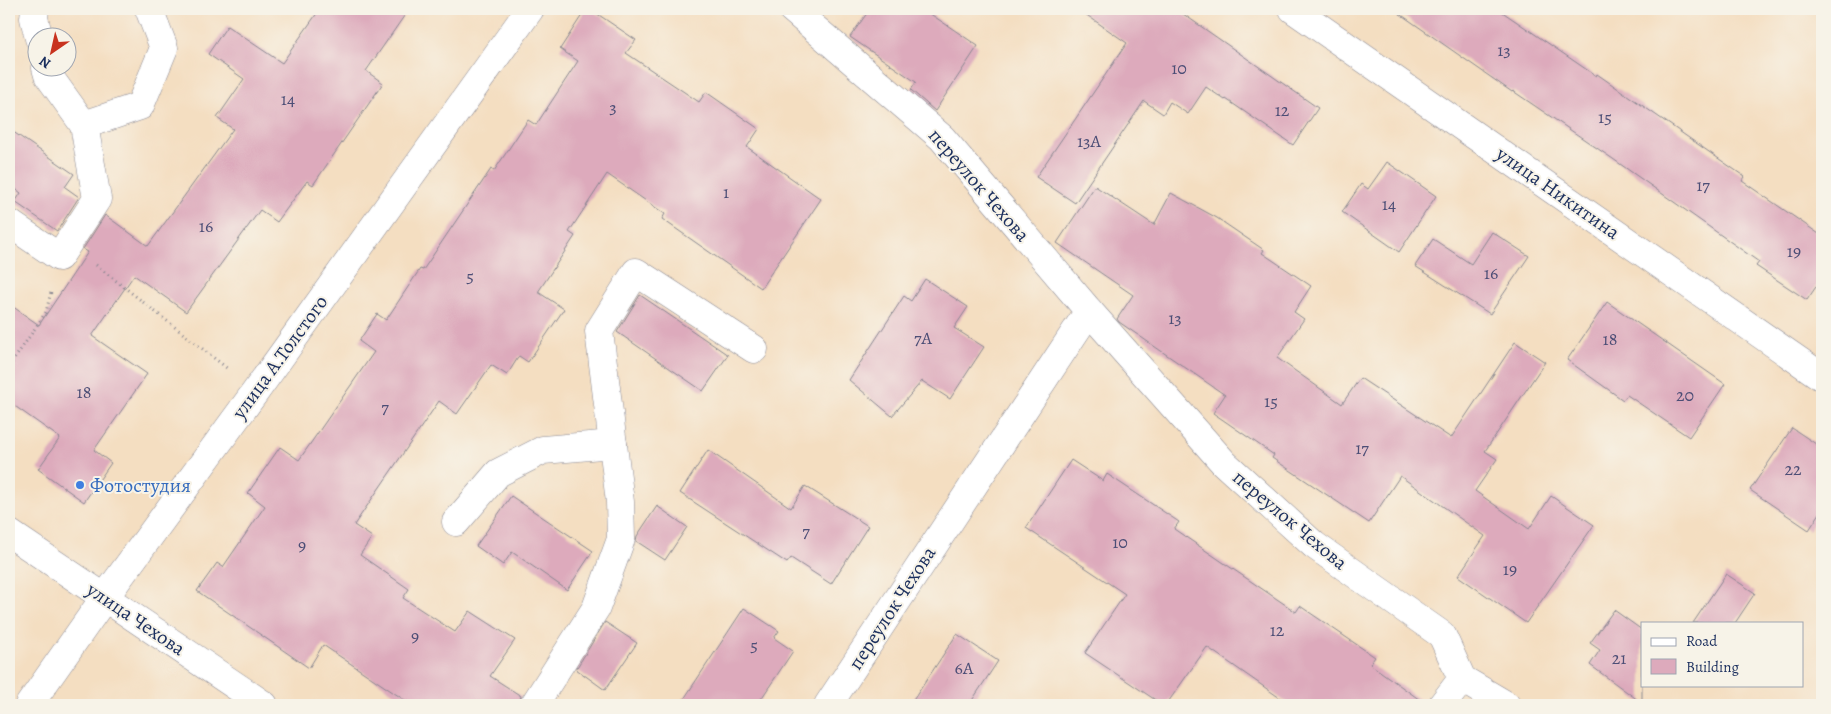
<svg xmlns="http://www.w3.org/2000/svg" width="1831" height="714" font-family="Alegreya,serif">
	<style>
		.building { fill: #ddaabc }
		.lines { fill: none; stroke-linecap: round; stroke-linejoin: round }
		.minor-casing { stroke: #888690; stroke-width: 29 }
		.path { stroke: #888690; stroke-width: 3; stroke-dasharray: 1 4; stroke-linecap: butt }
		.minor { stroke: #fff; stroke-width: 28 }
		.shop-dot { fill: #3f7fe0; stroke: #f7f3e8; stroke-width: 2 }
		.labels { text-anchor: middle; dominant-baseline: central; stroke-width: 4; stroke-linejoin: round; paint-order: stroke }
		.number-label { font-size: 18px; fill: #4c4e76 }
		.street-label { font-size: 20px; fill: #1b2f5e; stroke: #f7f3e8 }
		.shop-label { font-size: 20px; fill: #366cbe; stroke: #f7f3e8; text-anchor: start }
	</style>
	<rect width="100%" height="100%" fill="#f7f3e8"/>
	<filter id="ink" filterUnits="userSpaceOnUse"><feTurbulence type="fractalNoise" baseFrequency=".02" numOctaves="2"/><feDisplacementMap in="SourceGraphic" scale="10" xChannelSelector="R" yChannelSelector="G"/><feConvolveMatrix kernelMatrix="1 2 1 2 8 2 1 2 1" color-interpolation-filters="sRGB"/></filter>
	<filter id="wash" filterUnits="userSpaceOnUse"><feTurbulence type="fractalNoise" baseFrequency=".0096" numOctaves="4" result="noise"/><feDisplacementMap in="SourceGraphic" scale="20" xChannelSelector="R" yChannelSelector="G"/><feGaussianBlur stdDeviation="1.12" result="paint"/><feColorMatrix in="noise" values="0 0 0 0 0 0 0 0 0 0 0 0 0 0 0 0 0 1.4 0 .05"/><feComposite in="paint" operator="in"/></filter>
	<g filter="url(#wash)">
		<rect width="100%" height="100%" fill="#f4dec1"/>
		<g id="blocks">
			<g class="building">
				<polygon points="320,9 409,9 366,71 383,83 313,185 307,181 277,222 260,210 186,312 134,275 92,336 147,374 94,450 111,463 84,502 38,469 60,438 9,402 9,304 39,325 88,252 83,249 105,215 148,246 233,129 217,118 244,79 208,54 227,26 282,63"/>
				<polygon points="586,9 590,9 636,40 626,53 699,102 706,92 759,129 747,147 821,199 761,288 662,219 665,214 607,174 569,232 575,236 538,292 564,309 528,362 519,356 507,375 491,365 457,414 439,401 354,525 372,537 360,555 409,589 403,598 455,632 470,611 515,640 490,676 521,696 519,705 412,705 323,645 309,668 197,591 217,563 223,567 265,506 248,493 280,447 299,460 374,352 359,341 377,314 386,320 420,269 423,270 491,169 494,171 528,120 536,125 578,61 560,49"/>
				<polygon points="870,9 923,9 978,46 935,111 911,90 916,82 850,37"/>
				<polygon points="1078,9 1176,9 1318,108 1293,145 1226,99 1225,100 1206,87 1188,114 1170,102 1163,114 1144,101 1075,203 1036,177 1127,43"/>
				<polygon points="1393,9 1498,9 1596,76 1597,74 1745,177 1742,181 1822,236 1822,278 1807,300 1756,266 1759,262 1613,159 1513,91 1512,92"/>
				<polygon points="9,129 74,174 65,187 79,197 57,231 15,202 21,193 9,184"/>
				<polygon points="1387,162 1436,196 1399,252 1342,212 1361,184 1368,189"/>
				<polygon points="1095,186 1154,225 1171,193 1217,218 1264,250 1262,253 1311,286 1294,312 1304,319 1277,358 1342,404 1360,378 1451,438 1515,342 1545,362 1485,451 1497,459 1475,491 1529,529 1551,496 1594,525 1526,623 1458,576 1485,536 1400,476 1369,523 1272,458 1274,455 1213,413 1225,395 1119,322 1117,319 1133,295 1057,243"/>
				<polygon points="1492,232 1529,256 1490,314 1415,266 1433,239 1471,264"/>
				<polygon points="925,279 968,307 954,328 984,347 950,399 922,381 892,416 849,380 904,296 911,301"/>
				<polygon points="640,295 728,355 703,391 617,332"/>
				<polygon points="1607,302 1725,384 1689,437 1627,395 1623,400 1567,360"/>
				<polygon points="1792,428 1822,448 1822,510 1809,530 1750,490"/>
				<polygon points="708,450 791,508 805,486 868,526 831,584 791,558 787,563 680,493"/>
				<polygon points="1071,460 1103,481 1107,474 1179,522 1174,529 1296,612 1300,606 1375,657 1370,664 1427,705 1290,705 1207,647 1166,705 1163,705 1085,653 1125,594 1026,528"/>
				<polygon points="511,496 593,551 567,590 512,552 503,565 476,546"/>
				<polygon points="657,506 687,527 665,560 636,541 637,536"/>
				<polygon points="1726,574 1755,593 1735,623 1693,623"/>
				<polygon points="744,608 779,631 774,638 793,651 757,705 680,705"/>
				<polygon points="1614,610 1642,630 1642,703 1590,665 1600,650 1590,643"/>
				<polygon points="605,622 637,643 605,690 576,669"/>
				<polygon points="957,634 998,661 969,705 910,705"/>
			</g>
		</g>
	</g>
	<g filter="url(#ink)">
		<use href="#blocks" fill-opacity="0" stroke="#888690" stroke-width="1"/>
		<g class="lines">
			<defs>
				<g id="minor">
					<polyline points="35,9 34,18 39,38"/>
					<polyline points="792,9 942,138 1089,311 1224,463 1314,545 1442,635 1462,679 1506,705"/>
					<polyline points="1293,9 1822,377"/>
					<polyline points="46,68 48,75 84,125"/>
					<polyline points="9,223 59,257 97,199 84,125 140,106 164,48 149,9"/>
					<polyline points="456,522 498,473 543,450 613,444"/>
					<polyline points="9,533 264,705"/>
					<polyline points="29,705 105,597 256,391 530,9"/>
					<polyline points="534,705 596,608 621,539 620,502 599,331 636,272 754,349"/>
					<polyline points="828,705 1089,311"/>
					<polyline points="1442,705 1462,679"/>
				</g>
			</defs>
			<use href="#minor" class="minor-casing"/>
			<g class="path">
				<polyline points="96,265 228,369"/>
				<polyline points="9,367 46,312 51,292"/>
			</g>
			<use href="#minor" class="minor"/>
		</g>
	</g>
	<circle class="shop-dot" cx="80" cy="485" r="5"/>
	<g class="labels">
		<g class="number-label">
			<text x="1504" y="50">13</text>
			<text x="1179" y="68">10</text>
			<text x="288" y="99">14</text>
			<text x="613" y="107">3</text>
			<text x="1282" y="110">12</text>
			<text x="1605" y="117">15</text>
			<text x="1089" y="141">13А</text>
			<text x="1703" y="185">17</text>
			<text x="726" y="192">1</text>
			<text x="1389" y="204">14</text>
			<text x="206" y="226">16</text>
			<text x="1794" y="251">19</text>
			<text x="1491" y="273">16</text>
			<text x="470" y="276">5</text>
			<text x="1175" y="318">13</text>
			<text x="923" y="338">7А</text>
			<text x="1610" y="339">18</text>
			<text x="84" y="392">18</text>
			<text x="1685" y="395">20</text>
			<text x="1271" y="401">15</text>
			<text x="385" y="407">7</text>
			<text x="1362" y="448">17</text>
			<text x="1793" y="469">22</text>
			<text x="806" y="531">7</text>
			<text x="1120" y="542">10</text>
			<text x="302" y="545">9</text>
			<text x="1510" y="569">19</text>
			<text x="1277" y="630">12</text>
			<text x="415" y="636">9</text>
			<text x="754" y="645">5</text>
			<text x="1619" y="658">21</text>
			<text x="964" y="668">6А</text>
		</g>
		<g class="street-label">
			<text transform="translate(979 185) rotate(49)">переулок Чехова</text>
			<text transform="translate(1558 193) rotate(35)">улица Никитина</text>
			<text transform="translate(280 357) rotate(-54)">улица А.Толстого</text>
			<text transform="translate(1290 520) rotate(40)">переулок Чехова</text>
			<text transform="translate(892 608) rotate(-57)">переулок Чехова</text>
			<text transform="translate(136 619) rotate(34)">улица Чехова</text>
		</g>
		<g class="shop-label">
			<text x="90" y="485">Фотостудия</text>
		</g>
	</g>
	<rect width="1831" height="714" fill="none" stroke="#f7f3e8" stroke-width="30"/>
	<rect x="1641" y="622" width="162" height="65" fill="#f7f3e8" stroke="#9fa5b1"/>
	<rect x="1651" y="638" width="25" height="8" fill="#ffffff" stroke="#9fa5b1"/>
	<text x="1686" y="646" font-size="15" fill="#1b2f5e">Road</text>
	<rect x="1651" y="659" width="25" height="15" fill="#ddaabc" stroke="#9fa5b1"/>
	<text x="1686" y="672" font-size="15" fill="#1b2f5e">Building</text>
	<g transform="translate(52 52) rotate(214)"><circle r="24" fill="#f7f3e8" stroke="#9fa5b1"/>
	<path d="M0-4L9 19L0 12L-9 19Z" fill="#c8321e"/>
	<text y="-8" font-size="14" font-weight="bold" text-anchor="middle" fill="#1b2f5e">N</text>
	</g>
</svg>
